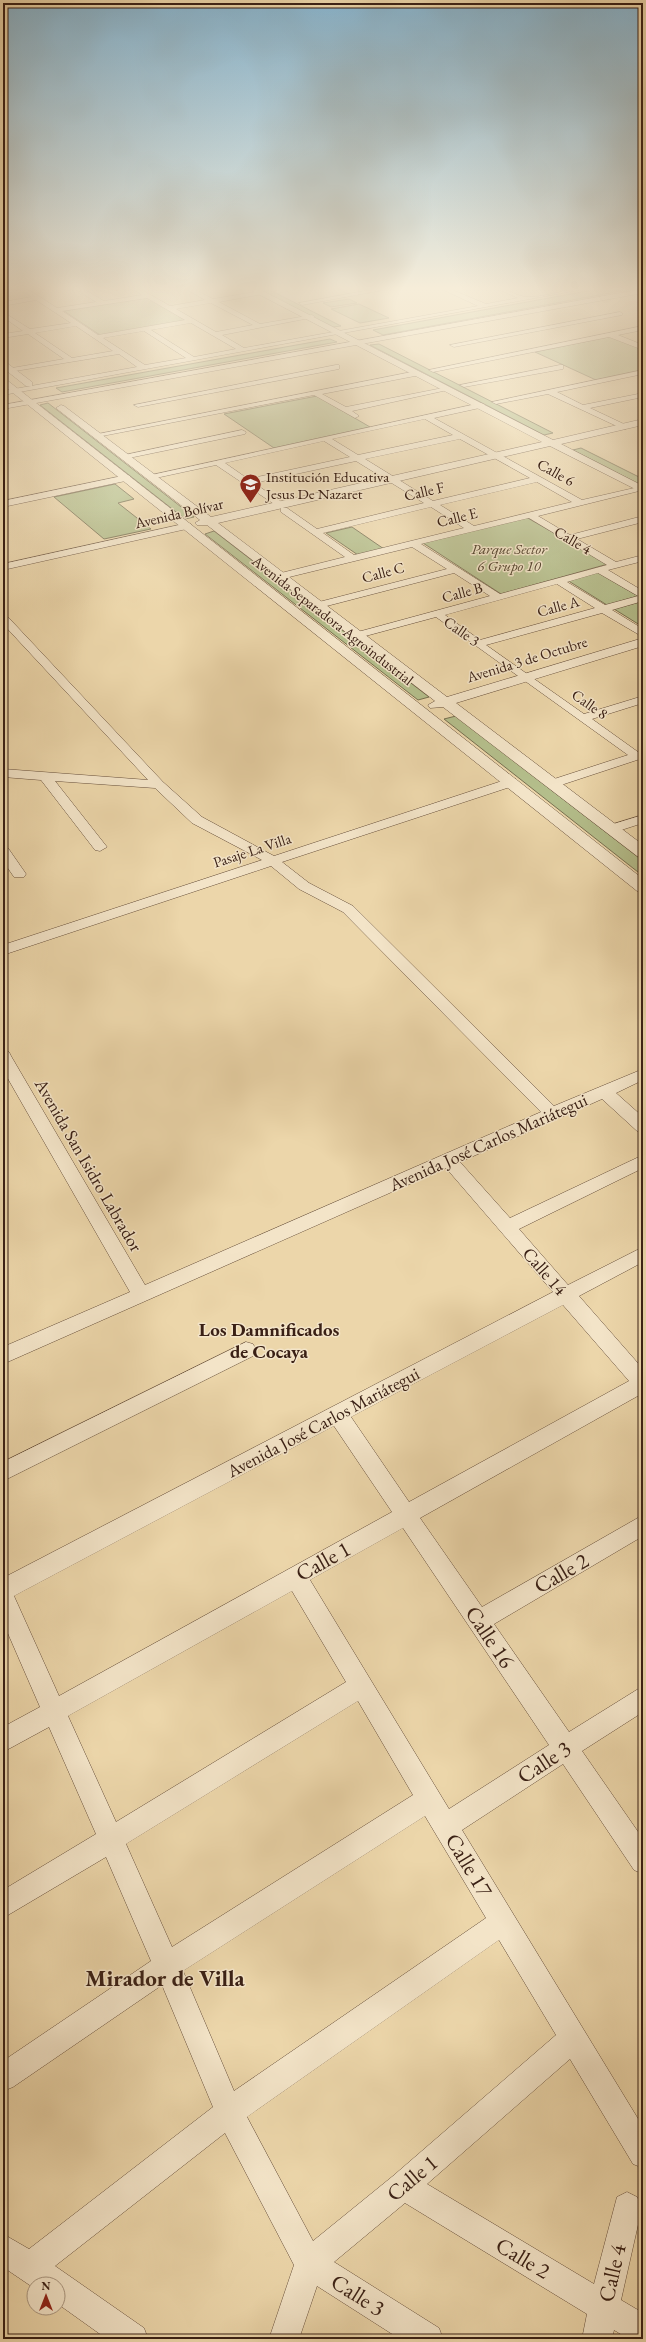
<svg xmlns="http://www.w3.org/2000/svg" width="646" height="2342" font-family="'EB Garamond',serif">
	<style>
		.green { fill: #b4be8b; stroke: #776f50 }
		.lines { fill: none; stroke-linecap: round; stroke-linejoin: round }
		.minor-casing { stroke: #664e3a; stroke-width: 1 }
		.tertiary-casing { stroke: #664e3a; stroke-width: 1 }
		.minor { fill: #f3e4c8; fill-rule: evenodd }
		.tertiary { fill: #f3e4c8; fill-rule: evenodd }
		.labels { text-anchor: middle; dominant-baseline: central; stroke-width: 3; stroke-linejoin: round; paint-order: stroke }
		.far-street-label { font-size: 15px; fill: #3a2015; stroke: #f3e4c8 }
		.far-poi-label { font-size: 15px; fill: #3a2015; stroke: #f3e4c8; text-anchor: start }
		.far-park-label { font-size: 15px; font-style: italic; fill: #584832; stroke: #f3e4c8 }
		.street-label { font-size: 18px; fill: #3a2015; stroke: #f3e4c8 }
		.neighbourhood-label { font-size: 19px; font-weight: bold; fill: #3a2015; stroke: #f3e4c8 }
		.near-street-label { font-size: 22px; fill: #3a2015; stroke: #f3e4c8 }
		.near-neighbourhood-label { font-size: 23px; font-weight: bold; fill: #3a2015; stroke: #f3e4c8 }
	</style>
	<rect width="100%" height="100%" fill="#ecd6aa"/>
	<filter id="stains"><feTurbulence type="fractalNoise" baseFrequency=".005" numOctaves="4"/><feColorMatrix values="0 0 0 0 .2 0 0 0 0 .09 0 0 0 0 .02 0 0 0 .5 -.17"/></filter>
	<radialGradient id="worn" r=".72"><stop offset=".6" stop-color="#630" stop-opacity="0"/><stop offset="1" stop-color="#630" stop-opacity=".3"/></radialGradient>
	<g class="green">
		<polygon points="252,286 262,286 341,326 333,327"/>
		<polygon points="615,286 643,287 383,335 373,330"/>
		<polygon points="148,298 187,321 100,335 64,311"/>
		<polygon points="349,299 357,303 331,307 323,303"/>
		<polygon points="359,304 389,318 360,323 331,309"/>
		<polygon points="613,336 643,349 643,370 596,380 535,352"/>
		<polygon points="330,339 337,342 62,392 56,388"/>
		<polygon points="379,344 553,433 544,435 370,345"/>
		<polygon points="317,396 370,427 274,448 224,414"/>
		<polygon points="48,403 194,517 185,519 40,405"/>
		<polygon points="581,448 643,479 643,486 573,450"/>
		<polygon points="115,484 134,499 118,503 151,529 104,539 54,497"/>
		<polygon points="526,517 608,564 501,594 423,543"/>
		<polygon points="352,527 384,549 358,555 326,533"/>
		<polygon points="214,531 429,697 418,700 205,534"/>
		<polygon points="597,572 638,596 607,605 567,580"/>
		<polygon points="643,601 643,627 614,609"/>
		<polygon points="456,716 643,861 643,876 444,719"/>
	</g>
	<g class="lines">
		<defs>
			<g id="minor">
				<path d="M16 286H23L57 308 96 302 71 286H78L104 301 142 295 128 286H135L170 306 205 300 181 286H188L213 299 261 291 263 294 219 302 260 324 312 315 315 317 222 335 244 348 478 306 435 286H443L486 304 518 298 491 286C504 286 514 296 527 297 550 298 576 284 601 286L3 395V391L137 367 119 354 9 372V368H12L64 359 28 334 3 338V334L23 331 3 317V312L30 329 71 323 36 300 3 306V302L31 297ZM147 298 185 320 98 335 62 311ZM211 303 253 325 216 332 176 309ZM191 323 236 349 194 357 151 330ZM76 326 113 351 72 358 35 333ZM144 331 186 358 145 365 103 338Z"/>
				<polygon points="298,286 311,286 278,293 275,291"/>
				<polygon points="392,286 405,286 302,305 299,303"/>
				<polygon points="643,289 643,293 3,409 3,405"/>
				<polygon points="620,312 622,313 622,315 454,347 450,345"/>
				<polygon points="643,326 643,330 618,335 643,345 643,350 609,337 433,372 429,370"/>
				<polygon points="336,365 339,365 339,369 138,407 134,405"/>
				<polygon points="560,365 563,365 563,369 464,387 460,385"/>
				<polygon points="643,370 643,374 557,392 583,405 643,393 643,397 590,408 626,425 626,429 623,429 548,394 496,404 492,402"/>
				<polygon points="417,371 421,373 420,375 322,394 346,407 448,387 452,389 352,411 359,416 355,418 314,395 97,437 93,435"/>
				<path d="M481 403 485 405 484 407 434 418 582 500 643 486V490L538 516 570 535 643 516V522L577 539 616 562 643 555V561L608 570 643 591V601L612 610 643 629V637L602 613 486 645 584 714 643 696V703L592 719 638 752 643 750V758L552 788 546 784 548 781 628 755 436 617 358 638 353 635 354 633 490 596 454 573 319 608 314 605 315 603 447 569 412 547 281 579 276 576 277 574 345 557 281 512V508H287L317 529 424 503 356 461 254 483 283 503V507L280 508 216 465 151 479 147 476ZM425 419 453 435 358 455 332 439ZM460 439 530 478 433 501 365 459ZM324 441 350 457 248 479 225 463ZM537 482 572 502 474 526 440 505ZM431 507 464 528 354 555 323 533ZM529 518 607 565 500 594 421 544ZM598 573 638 596 605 605 567 582ZM557 584 595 608 480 640 445 615Z"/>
				<polygon points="242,430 246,432 245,434 124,459 120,456"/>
				<polygon points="127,475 130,476 130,480 3,507 3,501"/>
				<polygon points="188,523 191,524 191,528 3,570 3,564"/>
				<path d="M3 615 7 616 163 782 202 817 274 856 508 779H516L518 782 516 785 282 862 309 883 353 906 554 1106 643 1069V1080L616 1093 643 1117V1133L637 1131 602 1099 460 1162 510 1218 643 1155V1168L519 1229 568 1285 643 1247V1262L579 1296 643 1369V1393L420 1518 482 1607 643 1515V1536L494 1624 569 1732 643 1686V1712L582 1751 643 1839V1874L634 1870 563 1764 462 1830 643 2127V2168L633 2164 570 2059 427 2184 594 2284 617 2197 627 2192 637 2197 642 2207 621 2300 643 2313V2339H629L614 2330 612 2339H582L587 2314 405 2203 334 2262 439 2328 443 2339H400L317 2286 299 2339H269L294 2265 225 2133 55 2266 144 2328 148 2339H107L58 2304V2284H34V2288L3 2267V2234L29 2249 213 2107 162 1985 13 2087 3 2091V2061L151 1961 106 1857 3 1918V1890L96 1834 49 1727 3 1752V1727L40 1707 3 1622V1578L553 1292 446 1168 3 1364V1347L130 1292 3 1070V1051L9 1052 11 1056 145 1285 541 1112 343 912 299 889 271 866 3 955V945L262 860 192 823 155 788 55 781 107 847 100 851 95 850 41 780 3 777V769L148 780 3 624ZM563 1305 629 1381 409 1502 351 1417ZM334 1426 392 1512 59 1696 14 1596ZM403 1528 549 1745 449 1809 310 1580ZM292 1591 346 1682 116 1822 68 1716ZM358 1701 413 1795 172 1947 126 1844ZM425 1816 486 1918 234 2091 183 1971ZM499 1940 556 2035 393 2176 313 2241 247 2117Z"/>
				<polygon points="643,815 643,823 612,833 606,829 607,826"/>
				<polygon points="3,847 8,848 24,871 26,874 24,877 14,877 3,861"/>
				<polygon points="246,1342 253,1344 256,1350 253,1356 3,1481 3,1462"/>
			</g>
			<g id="tertiary">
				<polygon points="243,286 253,286 553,440 643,419 643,425 561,444 643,486 643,493 550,446 218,523 447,697 643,638 643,646 456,703 643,845 643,858 637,856 443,707 430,708 428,705 435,701 207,525 197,525 195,523 200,520 56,408 61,405 64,406 211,517 542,442"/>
				<polygon points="3,360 32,382 32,386 26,386 3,368"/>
				<polygon points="3,377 643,879 643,892 637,891 3,385"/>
			</g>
		</defs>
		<use href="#minor" class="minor-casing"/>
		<use href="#tertiary" class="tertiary-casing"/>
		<use href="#minor" class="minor"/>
		<use href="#tertiary" class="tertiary"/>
	</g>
	<linearGradient id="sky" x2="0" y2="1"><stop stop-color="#88b6d1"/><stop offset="0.47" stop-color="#f6edd9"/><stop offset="1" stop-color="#f6edd9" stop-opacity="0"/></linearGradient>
	<rect width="646" height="614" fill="url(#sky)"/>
	<defs>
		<symbol id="school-pin" viewBox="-11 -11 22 30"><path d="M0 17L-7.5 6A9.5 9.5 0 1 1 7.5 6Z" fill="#8f2418" stroke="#f3e4c8"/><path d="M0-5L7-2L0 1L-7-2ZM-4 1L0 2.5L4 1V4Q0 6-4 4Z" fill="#fff"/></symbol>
	</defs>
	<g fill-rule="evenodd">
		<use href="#school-pin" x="238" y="472" width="25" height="34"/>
	</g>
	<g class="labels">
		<g class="far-street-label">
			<text transform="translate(556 472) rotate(29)">Calle 6</text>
			<text transform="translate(424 491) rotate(-13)">Calle F</text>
			<text transform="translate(179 513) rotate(-13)">Avenida Bolívar</text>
			<text transform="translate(457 517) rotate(-14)">Calle E</text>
			<text transform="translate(573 540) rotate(30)">Calle 4</text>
			<text transform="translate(383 572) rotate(-15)">Calle C</text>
			<text transform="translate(462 592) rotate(-15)">Calle B</text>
			<text transform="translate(558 606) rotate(-15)">Calle A</text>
			<text transform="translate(333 620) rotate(38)">Avenida Separadora Agroindustrial</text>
			<text transform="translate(462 631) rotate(35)">Calle 3</text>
			<text transform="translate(527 659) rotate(-17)">Avenida 3 de Octubre</text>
			<text transform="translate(590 704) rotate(35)">Calle 8</text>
			<text transform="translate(252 850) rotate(-18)">Pasaje La Villa</text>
		</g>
		<g class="far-poi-label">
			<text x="266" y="476">Institución Educativa<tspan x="266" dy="17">Jesus De Nazaret</tspan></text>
		</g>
		<g class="far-park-label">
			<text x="509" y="548">Parque Sector<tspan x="509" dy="17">6 Grupo 10</tspan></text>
		</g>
		<g class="street-label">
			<text transform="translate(488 1142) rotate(-24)">Avenida José Carlos Mariátegui</text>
			<text transform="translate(89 1165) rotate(60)">Avenida San Isidro Labrador</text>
			<text transform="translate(545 1271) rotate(49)">Calle 14</text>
			<text transform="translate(323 1422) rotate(-28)">Avenida José Carlos Mariátegui</text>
		</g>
		<g class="neighbourhood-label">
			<text x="269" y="1329">Los Damnificados<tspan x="269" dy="22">de Cocaya</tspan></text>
		</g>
		<g class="near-street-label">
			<text transform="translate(323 1561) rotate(-29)">Calle 1</text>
			<text transform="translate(561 1573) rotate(-30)">Calle 2</text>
			<text transform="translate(490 1637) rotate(56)">Calle 16</text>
			<text transform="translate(544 1762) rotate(-33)">Calle 3</text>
			<text transform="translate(469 1865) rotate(59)">Calle 17</text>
			<text transform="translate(412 2178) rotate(-40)">Calle 1</text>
			<text transform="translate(523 2258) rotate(31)">Calle 2</text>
			<text transform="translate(612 2273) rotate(-77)">Calle 4</text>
			<text transform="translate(358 2295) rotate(32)">Calle 3</text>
		</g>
		<g class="near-neighbourhood-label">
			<text x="165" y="1978">Mirador de Villa</text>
		</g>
	</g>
	<rect width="646" height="2342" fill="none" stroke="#ecd6aa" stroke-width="16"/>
	<rect x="4" y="4" width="638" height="2334" fill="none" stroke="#3a2015" stroke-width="2"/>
	<rect x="8" y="8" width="630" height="2326" fill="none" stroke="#3a2015"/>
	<g transform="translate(46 2296)"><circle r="19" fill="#f3e4c8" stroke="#a99680"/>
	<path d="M0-3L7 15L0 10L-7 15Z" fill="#8f2418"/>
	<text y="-6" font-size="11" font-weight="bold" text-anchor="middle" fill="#3a2015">N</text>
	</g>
	<rect width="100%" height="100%" filter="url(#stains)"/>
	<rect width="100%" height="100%" fill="url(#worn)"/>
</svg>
